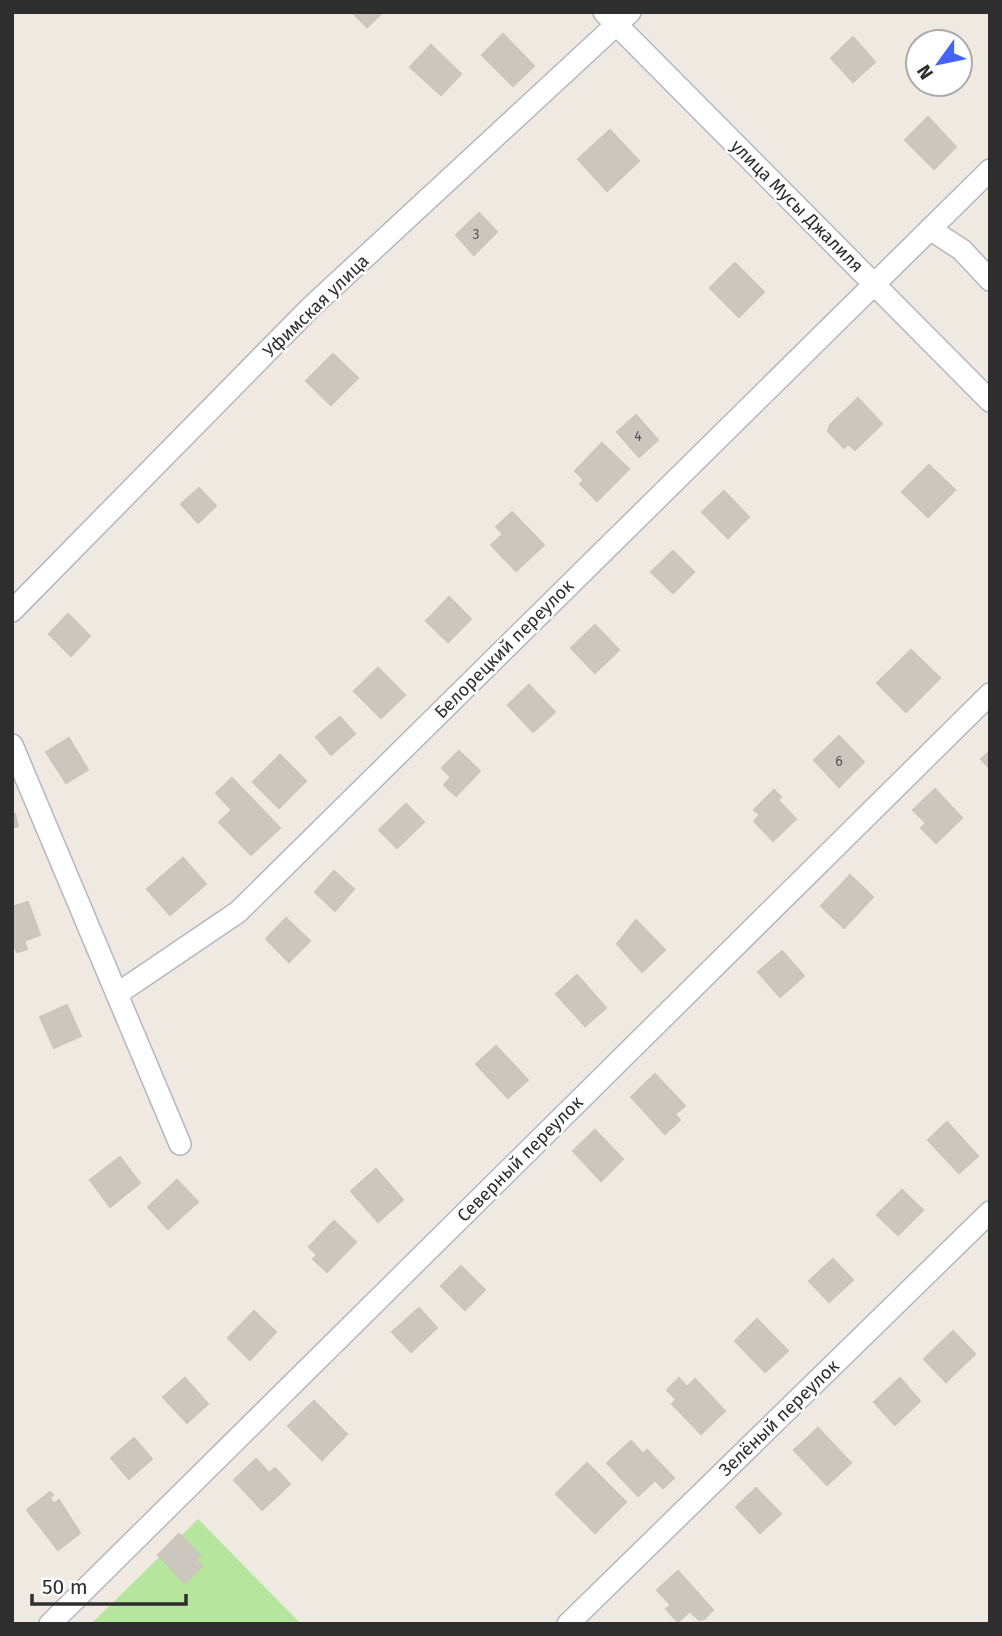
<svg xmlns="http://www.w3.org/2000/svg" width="1002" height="1636" font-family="'Fira Sans',sans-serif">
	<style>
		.green { fill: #b6e59e }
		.building { fill: #cbc7bf; stroke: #cbc5ba; stroke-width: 2 }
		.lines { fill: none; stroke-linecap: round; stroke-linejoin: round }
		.minor-casing { stroke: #b4b7c1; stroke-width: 24 }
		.minor { stroke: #fff; stroke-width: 21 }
		.labels { text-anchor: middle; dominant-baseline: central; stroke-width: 5; stroke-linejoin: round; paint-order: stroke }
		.number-label { font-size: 14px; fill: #555452 }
		.street-label { font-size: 18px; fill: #2e2e2e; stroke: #fff }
	</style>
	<rect width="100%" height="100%" fill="#efe9e1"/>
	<polygon class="green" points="198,1519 301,1624 91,1624"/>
	<g class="building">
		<polygon points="352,12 383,12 367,27"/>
		<polygon points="503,34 534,66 513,86 482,55"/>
		<polygon points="853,37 875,62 853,82 831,58"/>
		<polygon points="431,45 461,74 441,95 410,67"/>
		<polygon points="928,117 956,147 934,169 905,140"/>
		<polygon points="610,130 639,161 607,191 578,159"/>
		<polygon points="479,213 497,232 474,255 456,235"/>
		<polygon points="735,263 764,292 739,317 710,288"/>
		<polygon points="333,354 358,378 331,405 306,381"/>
		<polygon points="858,398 882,424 855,450 848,444 844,448 828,431 830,425"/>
		<polygon points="636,415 658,440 639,457 617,432"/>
		<polygon points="602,443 629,469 597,501 580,484 584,480 575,471"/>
		<polygon points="929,465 955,490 928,517 902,492"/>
		<polygon points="199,488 216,506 198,523 181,504"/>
		<polygon points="724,491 749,517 728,538 702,512"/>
		<polygon points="512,512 544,545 516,571 491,545 503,534 496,527"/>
		<polygon points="673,551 694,572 673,593 651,572"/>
		<polygon points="449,597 471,619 448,642 426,621"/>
		<polygon points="68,614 90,636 71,656 49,634"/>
		<polygon points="595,625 619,650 595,673 571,648"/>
		<polygon points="911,650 940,678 906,712 877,683"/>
		<polygon points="378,668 405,695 381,718 354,691"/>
		<polygon points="529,685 555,712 533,732 508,705"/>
		<polygon points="340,717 355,734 331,755 316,737"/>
		<polygon points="839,736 864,762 839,787 814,760"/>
		<polygon points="69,738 88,770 66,783 46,752"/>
		<polygon points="459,751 480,771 456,796 444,785 451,777 442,768"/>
		<polygon points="990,751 990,769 981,759"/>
		<polygon points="280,755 306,781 279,808 253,782"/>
		<polygon points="232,778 280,828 251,855 219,822 232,810 216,793"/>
		<polygon points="935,789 962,818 936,843 921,828 926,823 913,810"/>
		<polygon points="774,790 781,797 778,800 796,819 773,841 754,821 760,815 754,810"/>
		<polygon points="406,804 424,822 397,848 379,830"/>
		<polygon points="15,814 18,826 12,828 12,815"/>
		<polygon points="183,858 206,884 170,915 147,889"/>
		<polygon points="334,871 354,889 335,911 315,892"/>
		<polygon points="850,875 873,897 844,928 821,906"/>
		<polygon points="28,902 40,935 24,941 27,949 17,952 12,941 12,907"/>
		<polygon points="286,918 310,941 289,962 266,939"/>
		<polygon points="636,920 665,950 642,972 617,944"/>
		<polygon points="782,951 804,976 780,997 758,972"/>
		<polygon points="577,975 606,1008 585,1026 556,994"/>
		<polygon points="67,1005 81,1036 54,1048 40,1017"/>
		<polygon points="496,1046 528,1080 508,1098 476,1064"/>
		<polygon points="655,1074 685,1106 675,1114 680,1120 665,1134 631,1097"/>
		<polygon points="947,1122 978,1156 959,1173 928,1140"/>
		<polygon points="595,1130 623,1159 601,1181 573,1151"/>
		<polygon points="120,1157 140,1183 110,1207 90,1180"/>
		<polygon points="376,1169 403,1200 378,1222 351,1191"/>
		<polygon points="177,1180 198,1202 168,1229 148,1207"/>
		<polygon points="902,1190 923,1210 898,1235 877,1215"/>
		<polygon points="334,1221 356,1242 327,1272 313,1259 317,1255 309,1247"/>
		<polygon points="833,1259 853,1280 829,1302 809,1281"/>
		<polygon points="461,1266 485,1290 465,1310 441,1286"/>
		<polygon points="419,1308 437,1328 411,1352 392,1332"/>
		<polygon points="254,1311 276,1332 250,1360 228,1338"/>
		<polygon points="757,1319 788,1351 765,1372 735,1341"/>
		<polygon points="953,1331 975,1354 946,1382 924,1359"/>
		<polygon points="185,1378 208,1404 187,1423 163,1397"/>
		<polygon points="679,1378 687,1387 695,1379 725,1411 701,1434 672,1404 676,1399 667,1390"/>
		<polygon points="900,1378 920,1401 895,1425 874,1402"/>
		<polygon points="314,1401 347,1434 322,1460 288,1426"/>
		<polygon points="818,1428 851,1463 827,1485 794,1450"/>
		<polygon points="134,1438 152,1459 129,1479 111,1458"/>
		<polygon points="631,1441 643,1454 647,1450 674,1478 663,1488 655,1480 638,1496 607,1463"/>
		<polygon points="256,1459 269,1473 275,1468 290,1484 262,1510 234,1480"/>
		<polygon points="587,1463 626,1502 595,1533 556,1494"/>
		<polygon points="756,1488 781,1514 760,1533 736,1507"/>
		<polygon points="50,1492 53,1495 50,1498 54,1504 59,1500 80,1533 58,1550 27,1510"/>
		<polygon points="179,1534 200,1555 195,1559 202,1566 185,1583 158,1555"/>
		<polygon points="678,1571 713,1610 704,1619 699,1620 690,1611 678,1622 666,1609 671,1605 657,1590"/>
	</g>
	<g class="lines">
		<defs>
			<g id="minor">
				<polyline points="604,12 990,401"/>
				<polyline points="930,229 962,250 990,280"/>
				<polyline points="12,611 310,308 630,12"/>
				<polyline points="12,745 180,1144"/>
				<polyline points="117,994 238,912 990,170"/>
				<polyline points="50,1624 990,694"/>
				<polyline points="568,1624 990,1212"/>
			</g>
		</defs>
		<use href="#minor" class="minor-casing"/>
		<use href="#minor" class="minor"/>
	</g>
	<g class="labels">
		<g class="number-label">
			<text x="476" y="234">3</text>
			<text x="638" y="436">4</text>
			<text x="839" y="761">6</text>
		</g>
		<g class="street-label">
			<text transform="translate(797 206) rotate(45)">улица Мусы Джалиля</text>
			<text transform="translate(316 306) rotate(-44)">Уфимская улица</text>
			<text transform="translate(504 649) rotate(-45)">Белорецкий переулок</text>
			<text transform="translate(520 1159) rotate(-45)">Северный переулок</text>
			<text transform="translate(779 1418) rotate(-44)">Зелёный переулок</text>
		</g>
	</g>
	<rect width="1002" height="1636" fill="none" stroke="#2e2e2e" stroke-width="28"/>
	<g transform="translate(939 63) rotate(237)"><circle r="33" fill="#ffffff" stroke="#ababab" stroke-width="2"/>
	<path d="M0-5L12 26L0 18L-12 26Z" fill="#4264fb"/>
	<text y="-10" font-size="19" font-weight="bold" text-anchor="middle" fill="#2e2e2e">N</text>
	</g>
	<path d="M32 1594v10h154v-10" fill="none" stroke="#2e2e2e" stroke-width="3.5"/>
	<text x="42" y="1594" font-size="21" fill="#2e2e2e" stroke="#ffffff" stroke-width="5" paint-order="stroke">50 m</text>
</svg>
